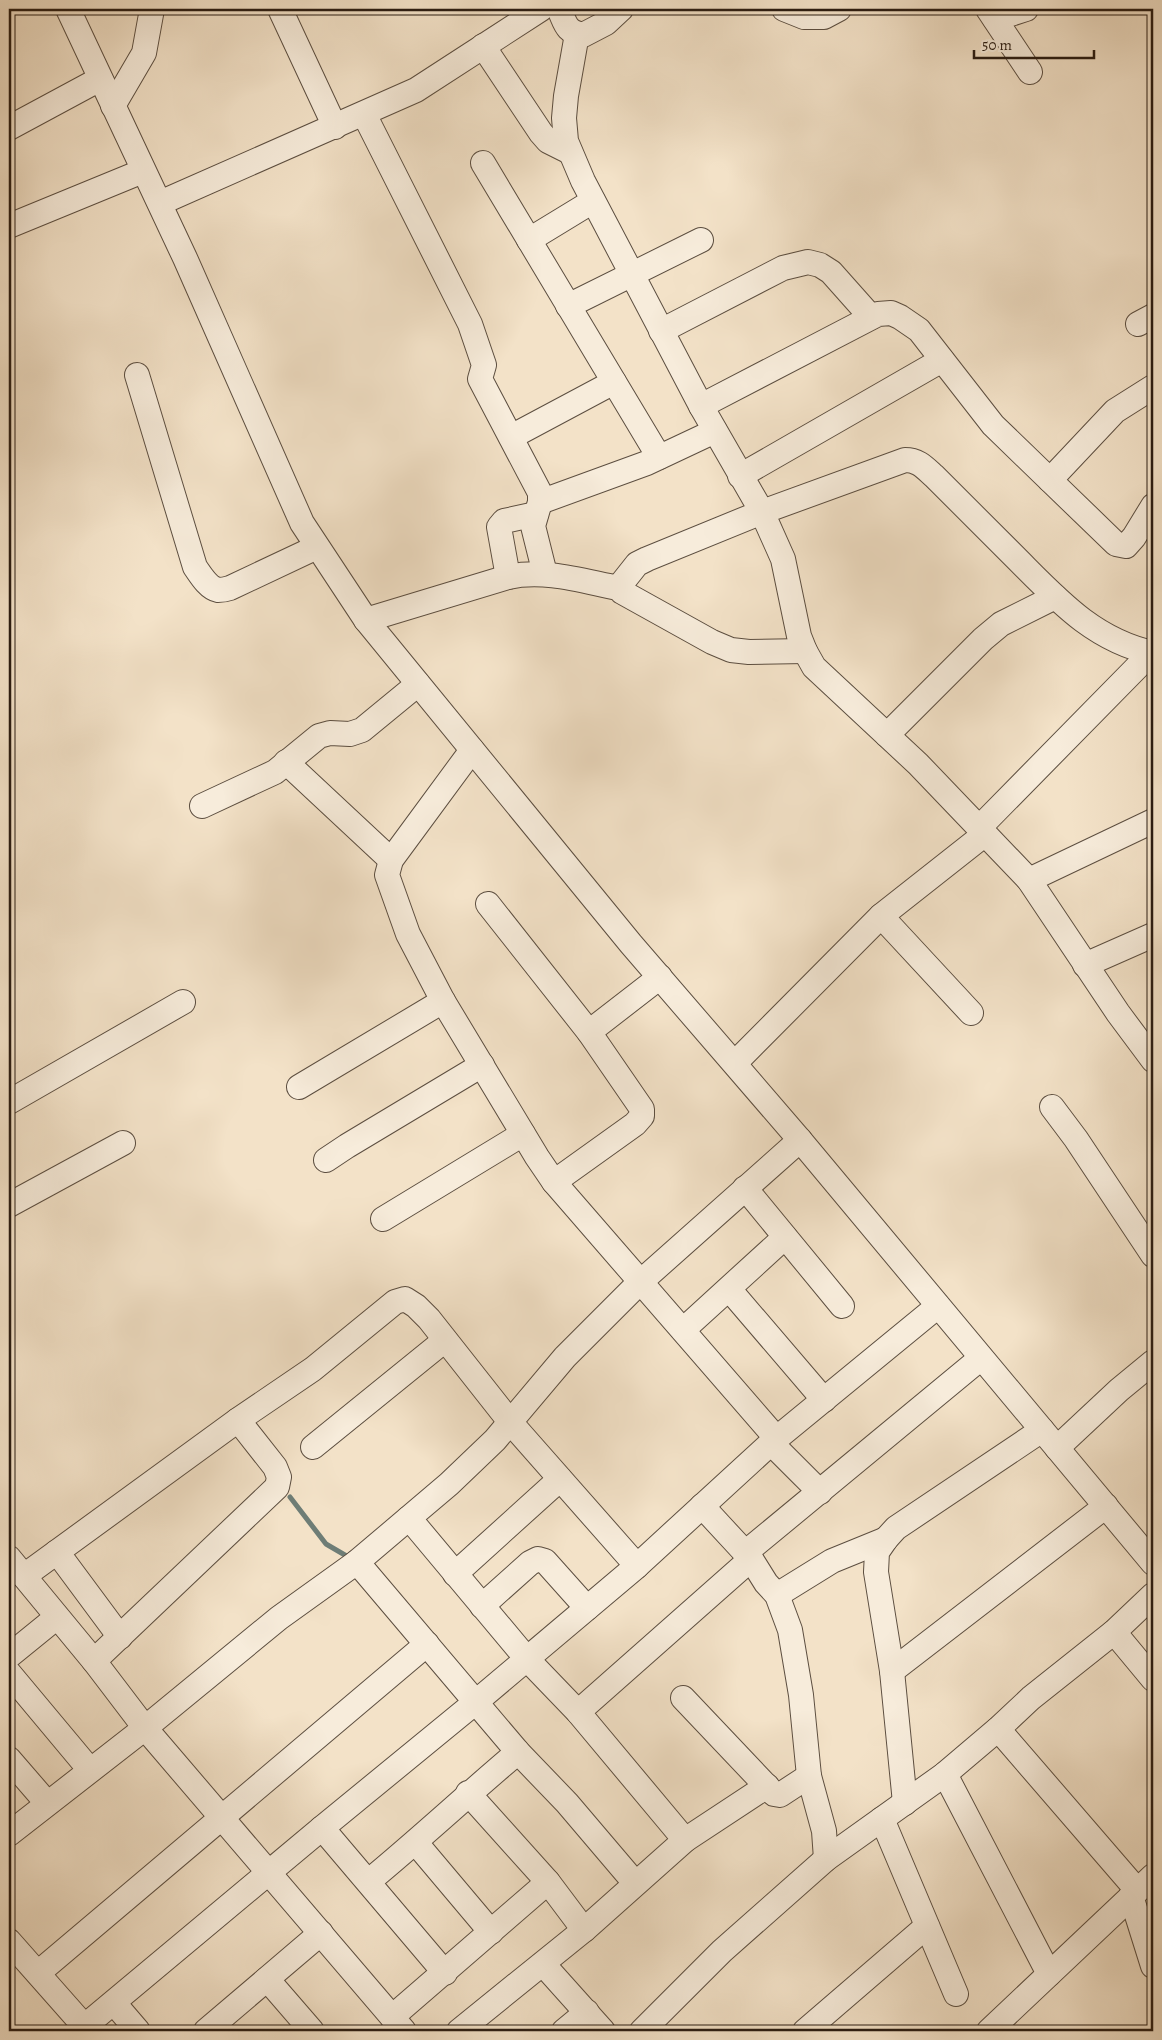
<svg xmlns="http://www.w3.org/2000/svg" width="1162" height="2040" font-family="Alegreya,serif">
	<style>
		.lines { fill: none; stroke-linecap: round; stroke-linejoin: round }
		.stream { stroke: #6e7d76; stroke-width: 5 }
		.minor-casing { stroke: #5c4e40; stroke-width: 26 }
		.minor { stroke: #f7ecdb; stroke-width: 24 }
	</style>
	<rect width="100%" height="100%" fill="#f3e2c8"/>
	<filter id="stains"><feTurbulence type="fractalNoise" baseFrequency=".004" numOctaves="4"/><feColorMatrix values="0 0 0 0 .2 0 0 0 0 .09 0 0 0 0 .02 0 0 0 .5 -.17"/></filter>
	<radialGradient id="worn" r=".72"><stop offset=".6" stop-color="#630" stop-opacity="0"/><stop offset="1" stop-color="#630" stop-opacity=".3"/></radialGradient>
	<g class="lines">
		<polyline class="stream" points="290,1497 326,1544 350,1558"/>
		<defs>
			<g id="minor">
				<polyline points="68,9 185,258 302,523 366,620 631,944 800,1140 1153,1563"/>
				<polyline points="280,9 335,127"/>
				<path d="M559 9C566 24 565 31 583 35L606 23 621 9"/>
				<polyline points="784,9 804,17 824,17 839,9"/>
				<polyline points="988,9 1030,72"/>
				<polyline points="995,19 1026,9"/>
				<polyline points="577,34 566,96 564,118 566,141 583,181 701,406 762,512 783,559 799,636 805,651 814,667 918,764 985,834"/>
				<polyline points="483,46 541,133 548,141 570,152"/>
				<polyline points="113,106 144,53 152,9"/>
				<polyline points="364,114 470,324 484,365 480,379 540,493 540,502 533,526 545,574"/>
				<polyline points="9,128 100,79"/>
				<polyline points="483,163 659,457"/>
				<polyline points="160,203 416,90 541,9"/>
				<polyline points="9,226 143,171"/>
				<polyline points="529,240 593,201"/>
				<polyline points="568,306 701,240"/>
				<polyline points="1138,324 1153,316"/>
				<polyline points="661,331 783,268 808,262 820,265 831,272 871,317"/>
				<path d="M137 375 195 567C200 574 208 588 218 590 221 590 227 589 230 588L317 547"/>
				<polyline points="701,406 878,314 891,313 900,317 919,330 993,425 1116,544 1126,546 1134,537 1153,506"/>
				<polyline points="511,437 614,382"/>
				<polyline points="740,476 942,360"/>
				<polyline points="1050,480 1115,411 1153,387"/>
				<polyline points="540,502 647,463 715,431"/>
				<polyline points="508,577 499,527 504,521 536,514"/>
				<path d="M618 588 637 564 647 559 762 512 905 460C918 460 924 467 934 476 961 503 988 530 1015 557 1057 599 1093 640 1153 653"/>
				<path d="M366 620 508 577C545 569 582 581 618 588L622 592 712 642 731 650 749 652 805 651"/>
				<polyline points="887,735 983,639 1001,624 1055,597"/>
				<polyline points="472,750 391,860 387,875 408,934 443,1001 537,1157 554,1182 777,1439"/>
				<polyline points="286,762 391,860"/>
				<polyline points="202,806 275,772 319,736 330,733 350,734 362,730 418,684"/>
				<polyline points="979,828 1151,653"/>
				<polyline points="1029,880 1153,821"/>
				<polyline points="488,904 589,1032 642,1109 642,1116 635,1124 554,1182"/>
				<polyline points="881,916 971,1013"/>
				<polyline points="1085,965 1153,935"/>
				<polyline points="589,1032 660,977"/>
				<polyline points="735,1063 881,916 985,834 1029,880 1118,1013 1153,1060"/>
				<polyline points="299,1087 443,1001"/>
				<polyline points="9,1102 183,1002"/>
				<polyline points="1052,1107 1076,1139 1153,1255"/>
				<polyline points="326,1160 347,1146 482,1065"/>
				<polyline points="745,1188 842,1306"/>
				<polyline points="9,1205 123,1143"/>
				<polyline points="383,1219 523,1134"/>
				<polyline points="729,1289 824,1400"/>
				<polyline points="683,1330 785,1237"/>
				<polyline points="771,1443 820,1492"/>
				<polyline points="313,1447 445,1340"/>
				<polyline points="1057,1448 1119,1390 1153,1362"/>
				<polyline points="702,1506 751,1559 766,1583 777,1595 790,1630 801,1695 809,1776 824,1831 826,1859"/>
				<polyline points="409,1518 527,1659 578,1712 685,1840"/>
				<polyline points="57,1552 120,1637"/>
				<polyline points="745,1553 981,1358"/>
				<polyline points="9,1558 94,1661 145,1728 404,2031"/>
				<polyline points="357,1562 518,1752 567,1803 635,1883"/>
				<polyline points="455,1574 560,1479"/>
				<polyline points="24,1576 238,1420 313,1369 395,1302 405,1299 416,1306 429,1319 511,1423 637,1566"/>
				<polyline points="777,1595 832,1561 886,1539"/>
				<polyline points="482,1606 530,1563 538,1559 545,1561 587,1608"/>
				<polyline points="1114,1632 1153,1679"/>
				<polyline points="9,1656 57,1617"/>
				<polyline points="94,1661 277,1487 279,1477 275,1467 238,1420"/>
				<polyline points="892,1671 1106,1506"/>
				<polyline points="9,1673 90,1770"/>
				<polyline points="683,1698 774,1794 780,1795 809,1776"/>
				<polyline points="578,1712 751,1559"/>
				<polyline points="998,1729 1137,1890"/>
				<polyline points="9,1759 47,1803"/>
				<polyline points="945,1774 1049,1974"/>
				<polyline points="468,1793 548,1882 584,1930"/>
				<polyline points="905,1803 892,1671 876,1572 877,1552 886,1539 896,1528 1042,1430"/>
				<polyline points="882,1819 956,1994"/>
				<polyline points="322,1828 445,1973"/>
				<polyline points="9,1834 145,1728 279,1618 357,1562 449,1484 495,1440 565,1357 637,1285 800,1140"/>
				<polyline points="416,1843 491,1932"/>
				<path d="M369 1881C420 1839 468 1794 518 1752"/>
				<polyline points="1131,1896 1153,1966"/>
				<polyline points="9,1941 85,2027"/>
				<polyline points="543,1964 603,2031"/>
				<polyline points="38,1973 427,1644"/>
				<polyline points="267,1979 312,2031"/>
				<polyline points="114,2003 138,2031"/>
				<polyline points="392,2017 548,1882"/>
				<polyline points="79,2031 322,1828 477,1701 637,1566 771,1443 938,1306"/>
				<polyline points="206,2031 321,1933"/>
				<polyline points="459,2031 584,1930 685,1840 767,1786"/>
				<polyline points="564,2031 587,2012"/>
				<polyline points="642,2031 722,1951 826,1859 945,1774 998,1729 1031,1698 1114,1632 1153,1595"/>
				<polyline points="805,2031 927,1926"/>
				<polyline points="989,2031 1153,1876"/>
			</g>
		</defs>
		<use href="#minor" class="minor-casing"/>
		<use href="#minor" class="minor"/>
	</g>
	<rect width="1162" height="2040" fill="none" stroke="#f3e2c8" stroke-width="30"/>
	<rect x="10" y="10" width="1142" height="2020" fill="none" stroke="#2a1c12" stroke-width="2.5"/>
	<rect x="15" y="15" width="1132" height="2010" fill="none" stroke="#2a1c12"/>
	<path d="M974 50v8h120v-8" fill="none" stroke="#2a1c12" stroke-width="2.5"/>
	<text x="982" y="50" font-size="15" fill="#2a1c12" stroke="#f7ecdb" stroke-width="4" paint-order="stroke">50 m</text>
	<rect width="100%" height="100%" filter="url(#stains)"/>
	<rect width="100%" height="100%" fill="url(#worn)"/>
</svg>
